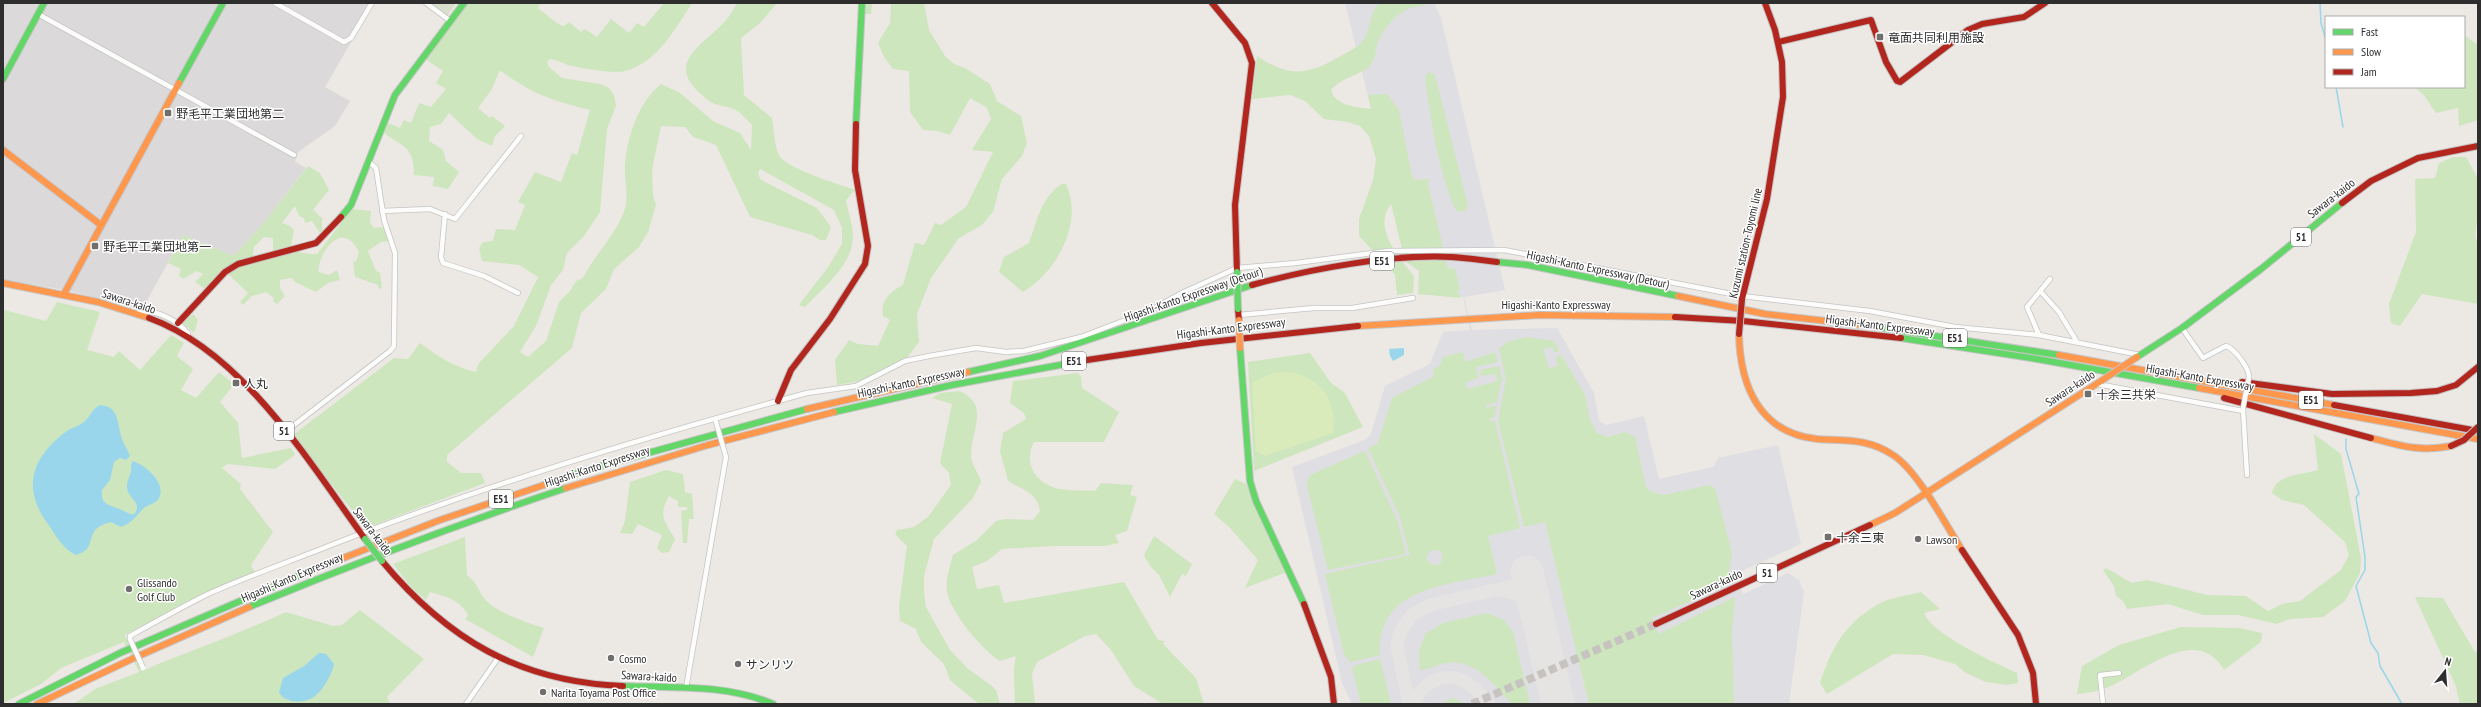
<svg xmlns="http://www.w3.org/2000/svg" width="2481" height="707" font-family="'PT Sans Narrow','Noto Sans JP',sans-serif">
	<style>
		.industrial { fill: #dcd9db }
		.airport { fill: #dfdee2 }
		.green { fill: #cee6be; fill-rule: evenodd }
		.cemetery { fill: #d8e0cc }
		.pitch { fill: #d9eabb }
		.water { fill: #99d6ec }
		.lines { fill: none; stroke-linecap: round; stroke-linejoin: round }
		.stream { stroke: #99d6ec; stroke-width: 1.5 }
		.taxiway { stroke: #e6e4e2; stroke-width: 13 }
		.runway { stroke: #e6e4e2; stroke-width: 33 }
		.highway-tunnel { stroke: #c6c3c0; stroke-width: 8; stroke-dasharray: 8 4; stroke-linecap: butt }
		.street-casing { stroke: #c5c4c5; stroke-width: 6 }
		.fast-casing { stroke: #c5c4c5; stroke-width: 8 }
		.slow-casing { stroke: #c5c4c5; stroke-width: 8 }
		.jam-casing { stroke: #c5c4c5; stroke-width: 8 }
		.street { stroke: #fcfcfb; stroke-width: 4.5 }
		.fast { stroke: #63d668; stroke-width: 6 }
		.slow { stroke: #ff974d; stroke-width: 6 }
		.jam { stroke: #b3261e; stroke-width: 6 }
		.street-bridge-casing { stroke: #c5c4c5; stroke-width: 6; stroke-linecap: butt }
		.fast-bridge-casing { stroke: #c5c4c5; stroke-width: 8; stroke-linecap: butt }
		.slow-bridge-casing { stroke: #c5c4c5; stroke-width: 8; stroke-linecap: butt }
		.jam-bridge-casing { stroke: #c5c4c5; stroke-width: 8; stroke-linecap: butt }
		.street-bridge { stroke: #fcfcfb; stroke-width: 4.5 }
		.fast-bridge { stroke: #63d668; stroke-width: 6 }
		.slow-bridge { stroke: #ff974d; stroke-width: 6 }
		.jam-bridge { stroke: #b3261e; stroke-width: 6 }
		.poi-dot { fill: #706f6e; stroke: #fff; stroke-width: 1.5 }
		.labels { text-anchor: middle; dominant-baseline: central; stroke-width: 3; stroke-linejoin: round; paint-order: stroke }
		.shield { fill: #fff; stroke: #6d6d6d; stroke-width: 1 }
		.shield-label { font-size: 11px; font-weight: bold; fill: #2e2e2e }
		.poi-label { font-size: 12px; fill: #2e2e2e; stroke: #fff; text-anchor: start }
		.street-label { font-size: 12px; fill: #2e2e2e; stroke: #fff }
	</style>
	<rect width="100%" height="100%" fill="#ece8e4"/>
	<polygon class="industrial" points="3,3 374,3 325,87 350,101 335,126 298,152 295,162 306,168 266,220 234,256 183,235 144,306 134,307 66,290 3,280"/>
	<polygon class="airport" points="1345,3 1434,3 1441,18 1505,290 1464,297 1472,330 1557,328 1594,393 1599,421 1607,425 1644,416 1659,479 1713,467 1718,458 1778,445 1801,544 1735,574 1743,594 1788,573 1799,580 1804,592 1789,704 1352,704 1342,683 1292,467 1365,440 1371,434 1385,386 1430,364 1443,332 1470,330 1463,297 1418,294 1419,271 1405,261 1393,198"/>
	<g class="green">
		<path d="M468 3H540L538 8 558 24 564 26 569 22 581 32 585 29 597 37 611 19 629 33 637 23 644 27 664 3H692C675 29 657 63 625 71 615 74 585 69 573 66 565 65 559 60 550 59L547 62 549 67 562 78 600 84 608 87 614 95 616 106 607 129 600 212 584 236 567 253 563 270 551 285 536 326 520 352 528 357 546 341 559 302 570 291 576 281 583 278C594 255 622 228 626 204 628 191 624 177 625 164 628 135 638 103 661 84L680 93 713 121 740 133 751 150 752 125C747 120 741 113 736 110 728 106 716 106 709 101 659 63 702 48 727 19 731 14 734 8 737 3H777L760 23 741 38 744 95 772 118C774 129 774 145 779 155 786 169 839 184 855 190L846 200C848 211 852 223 853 234 854 264 824 287 805 307L799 305 828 267 842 244V228L834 210 760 169 758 174 761 180 817 208 831 227 826 240H820L812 235 750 217 716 145 693 137 685 127 661 126 652 170 653 195 656 205 648 232 639 247 614 269 606 289 581 313 572 348 447 455V462L461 473H481L485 483 366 528 293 435 394 358 408 359 420 343C438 357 455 367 476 372L479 363 514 326 538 277 519 265 482 261 479 248 483 242 493 241 496 229 515 230 525 205 518 202 535 172 561 182 572 153 577 155 590 110C553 101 532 94 501 71L499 72 492 89 478 108 490 118 492 116 505 126 495 136 492 146 477 139 449 113 441 124 430 127 429 141 443 150 446 161 459 172 448 189 433 186 434 177 414 175C414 147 405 148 384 133L388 123 400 128 404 120 411 123 419 103 431 107 446 89 436 83 443 71 424 58 454 18Z"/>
		<polygon points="865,3 872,3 871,14 864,14"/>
		<path d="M888 3H924L929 30 945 56 954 64 965 68 990 84 997 101 1021 116 1027 143 1022 156 1002 179 993 212 982 225 959 238 931 278 917 314 919 342 907 358 876 375 861 381 837 385 835 360 849 340 858 344 878 346 890 320 883 316C880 300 890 292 903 285L915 243 924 245 935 223 941 225 966 207 993 152 972 150 991 119 987 108 970 98 950 135 938 131 923 130 910 112 909 71 893 69 884 57 878 43 890 23 891 4Z"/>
		<path d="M1380 3H1430C1422 7 1413 6 1406 10 1395 15 1384 29 1379 39 1375 46 1377 56 1372 63 1363 76 1344 75 1331 90 1335 106 1357 107 1371 109L1368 95 1387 94 1399 110 1412 176 1416 180 1429 179 1428 184 1448 269 1455 268 1460 291H1457L1461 298 1418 294 1419 271 1405 261 1391 204C1372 228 1399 257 1414 276L1413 293 1397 295 1395 275 1359 236V219L1373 180 1376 159 1369 136 1360 126 1348 122 1324 119 1305 101 1290 95 1252 99 1257 56C1290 78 1307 75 1339 57 1347 52 1359 47 1364 39 1372 27 1368 13 1380 3Z"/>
		<polygon points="2464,35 2478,45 2478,120 2459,126 2458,108 2436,113 2423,94 2414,87 2464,87"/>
		<path d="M1429 72 1435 75 1468 206 1463 212 1456 211C1438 170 1431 122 1425 77Z"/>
		<polygon points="2453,157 2466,157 2478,179 2478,214 2475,235 2478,246 2478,304 2422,294 2400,326 2391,323 2389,304 2416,232 2415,179 2435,178 2439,163"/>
		<polygon points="308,166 320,173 329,190 313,210 322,218 322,230 320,233 312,221 305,223 304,218 299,216 295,206 282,223 290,226 294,230 291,247 273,250 273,238 264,237 254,247 253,256 224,270 205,289 195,282 203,274 197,271 183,279 179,276 181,269 168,263 183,235 234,256 266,220"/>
		<path d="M1062 184H1066C1084 222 1057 272 1023 292L999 272 1004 257 1029 243C1037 221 1041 197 1062 184Z"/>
		<path d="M352 209 371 211 370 223 374 228 384 227 389 241 381 242 368 251 376 271 380 273 382 288 378 289V285L355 277 353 263 357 260 359 252C343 220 320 249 318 272L329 275 337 270 340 280 328 283 316 292 295 282 292 278 280 280V288L285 296 277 304 273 301 274 298 266 292 252 296 243 305 240 302 248 293 228 274C246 262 271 255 293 252 299 251 308 255 317 254Z"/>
		<path d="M57 302 100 312 87 350 114 357 119 351 140 370 171 335 184 343 177 356 193 369 181 390 196 398 219 372 234 384 220 402 238 423 242 458 291 448 295 455 275 469 228 464 222 468 241 484 240 489 273 532 251 565 255 572 185 603 125 635 141 671C189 651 239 634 286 612L333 626 342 625 360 610 424 659 387 697 390 704H74L95 689 139 672 124 642 61 668 41 684 3 703V312L4 310 46 321Z"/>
		<polygon points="193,314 198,320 194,333 183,323"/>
		<polygon points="1526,337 1554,341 1559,350 1557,352 1554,352 1553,347 1543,349 1549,368 1558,366 1556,357 1559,355 1563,358 1585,395 1590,420 1597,433 1608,437 1625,432 1635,437 1646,487 1651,492 1664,495 1709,485 1715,488 1732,553 1728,576 1730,584 1652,618 1658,634 1735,597 1732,632 1734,704 1589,704 1545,522 1524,527 1498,421 1506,379 1499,349 1507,342"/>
		<path d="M1463 352 1465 362 1495 352 1498 362 1476 367 1478 378 1466 382 1467 389 1498 381 1496 374 1481 376 1480 370 1499 366 1502 379 1497 402 1486 405 1487 408 1497 405 1494 418H1490V421H1495L1520 528 1488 536 1497 574C1448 585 1376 587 1380 655L1350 662 1344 654 1325 574 1410 555 1399 515 1368 448 1378 443 1392 398 1434 376 1433 368 1439 367 1443 357ZM1432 550 1440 551C1444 556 1443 561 1438 565L1431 564 1427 560V555Z"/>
		<polygon points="1310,353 1331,383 1345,393 1363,427 1254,471 1248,362"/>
		<path d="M1078 373 1081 377 1082 388 1119 412 1104 442H1034C1024 461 1033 481 1055 488 1067 491 1083 490 1095 491L1101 483 1133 485 1130 495 1137 497 1127 531 1115 535 1119 543 1105 546H1055L1002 549 987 561 972 567 977 589 999 585 1004 603 1124 582 1158 640 1165 641 1163 644 1196 678 1204 704H1163L1134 686 1111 650 1096 634 1085 636 1037 662 1032 674 1035 704H1015C1015 687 1012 672 1016 656L1000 661C982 650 951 613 947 592 945 580 950 567 953 555L977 540 996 521 1006 519 1033 520 1040 511C1038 493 1021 489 1008 481L1000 451 1003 433 1026 419 1024 413 1010 403 1013 381Z"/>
		<path d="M959 391C990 404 972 429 971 453 970 464 979 472 981 482L973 498 934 539 924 576V594L926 607 950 650 967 668 992 686 996 690 1000 704H979L950 680 944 664 921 642 916 629 900 621 899 606 907 546 895 534 897 530 914 527 928 517 951 485 949 473 940 463 952 404 932 398 940 393Z"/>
		<path d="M2314 434 2341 454 2361 558 2360 573 2345 601 2323 617 2290 619 2277 624 2238 615H2203L2168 604 2127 609 2123 601 2116 596 2114 586 2103 570 2106 568 2132 583 2147 580 2207 595 2246 596 2268 611 2282 604 2300 601 2341 570 2349 555 2345 542 2304 505 2282 500 2272 493C2276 474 2302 475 2318 470Z"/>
		<polygon points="1365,451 1398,522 1406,554 1328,570 1307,486 1308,478 1312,474"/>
		<path d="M666 470 683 474 685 492 692 494 694 519H689L687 543H683L681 511 687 510V507H678V501L669 496C658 516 664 520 675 539L669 552 662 553 657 548 662 535 638 524 632 534 620 533 625 521 630 482Z"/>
		<polygon points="1235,479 1246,484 1287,572 1245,588 1258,560 1230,528 1214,514"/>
		<polygon points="1154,536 1192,564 1186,576 1182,574 1170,597 1159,575 1150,566 1144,555"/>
		<path d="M465 537 467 575C478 583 477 590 485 599 496 613 527 622 544 628L533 657 465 619 468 615C461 600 444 596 430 592L426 600 411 587 393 564Z"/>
		<path d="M1921 592 1940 609 1924 613C1931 634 1996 663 2017 673L2018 683 2007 685 1986 682 1966 673 1955 664 1923 655 1893 654 1827 694 1820 683C1831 649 1845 623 1877 605 1889 597 1908 596 1921 592Z"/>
		<polygon points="2415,597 2443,598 2475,652 2478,651 2478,704 2460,704 2455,684"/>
		<path d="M1487 613 1504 620 1513 632 1530 704H1512C1494 685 1476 659 1447 663 1438 664 1428 670 1420 670L1419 652 1425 634 1443 623Z"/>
		<path d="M2181 627 2240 628 2262 633 2261 642 2224 670C2198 625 2147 668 2115 684 2103 690 2091 693 2077 694L2082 666 2119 645Z"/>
		<polygon points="1380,659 1391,704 1361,704 1352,668 1356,665"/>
		<polygon points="1452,698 1467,704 1442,704"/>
	</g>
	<polygon class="cemetery" points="430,3 454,3 455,5 447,16"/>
	<path class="pitch" d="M1284 372C1319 373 1338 401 1333 433L1265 456 1256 451 1252 382 1273 373Z"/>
	<g class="water">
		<polygon points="1404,348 1404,355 1393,361 1390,356 1389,349"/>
		<path d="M100 405C120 406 117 425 122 439 124 445 128 450 130 456L126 460 120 458 114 462 110 480 102 490C100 506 111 505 122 510 127 512 129 515 134 514 142 505 132 500 128 492 124 481 133 475 131 464L133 461C145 465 167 483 159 498 156 504 149 504 144 508 137 515 131 524 121 527L111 522C80 529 101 548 76 555 63 549 56 536 48 524 20 487 33 454 70 429 75 427 80 425 84 422 91 416 92 409 100 405Z"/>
		<path d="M319 653 326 654 334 664C332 674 323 690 315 696 305 704 285 704 279 692L283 678 304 666Z"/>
	</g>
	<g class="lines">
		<g class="stream">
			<polyline points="2320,3 2321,23 2326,40"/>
			<polyline points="2336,87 2343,127"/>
			<polyline points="2346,439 2346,449 2359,494 2356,497 2365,557 2365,570 2356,586 2371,643 2378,653 2380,666 2402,704"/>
		</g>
		<g class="taxiway">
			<path d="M1500 590C1517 591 1530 601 1537 615"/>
			<polyline points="1409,704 1397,646 1400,632 1412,615 1430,605 1529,582"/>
			<path d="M1414 704C1421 681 1448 669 1469 684 1477 689 1483 697 1489 704"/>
		</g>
		<polyline class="runway" points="1527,572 1558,704"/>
		<polyline class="highway-tunnel" points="1472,704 1656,624"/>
		<defs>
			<g id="street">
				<polyline points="275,3 344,42 351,38 372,3"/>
				<polyline points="426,3 449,20"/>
				<polyline points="38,14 294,155"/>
				<polyline points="382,211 430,209 455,219 521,136"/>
				<polyline points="445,214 441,257 443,263 484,276 518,293"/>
				<polyline points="2041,292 2059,312 2077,342"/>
				<path d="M139 312C157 309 176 320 188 333V338"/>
				<polyline points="1239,315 1314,308 1352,308 1413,298"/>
				<path d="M2182 328 2203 358 2226 346C2235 349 2249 368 2249 377"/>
				<polyline points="2039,335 2027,307 2050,279"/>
				<polyline points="2097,384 2243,411"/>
				<polyline points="2243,409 2247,475"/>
				<polyline points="285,432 390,351 394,346 395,253 384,220 376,168 368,161"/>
				<path d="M130 639V636C155 622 180 608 206 595 245 577 286 563 326 547 474 489 625 443 778 401L807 393 856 386 905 361 929 356 976 348 1006 352 1024 351 1081 337 1149 311 1184 292 1237 268 1296 263 1388 251 1504 250 1742 296 1870 311 1955 327 2039 335 2140 355"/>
				<polyline points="686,688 726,457 724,450"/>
				<polyline points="466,704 498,658"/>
				<polyline points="2103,704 2100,675 2119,673"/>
			</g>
			<g id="fast">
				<polyline points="3,79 44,3"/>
				<polyline points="179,83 223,3"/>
				<polyline points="856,124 862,3"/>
				<polyline points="341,217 351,205 395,95 464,3"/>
				<polyline points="1497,262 1528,265 1678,296"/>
				<polyline points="1870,326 2059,355"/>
				<polyline points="1901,338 2037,359 2199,388"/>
				<polyline points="1240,348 1250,481 1256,501 1304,604"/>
				<polyline points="2137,357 2182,328 2261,269 2342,203"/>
				<polyline points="968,372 1040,356 1252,285"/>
				<polyline points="834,412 952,385 1087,360"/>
				<polyline points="544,485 583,471 807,409"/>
				<path d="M249 607C353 564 459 524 566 488"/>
				<path d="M623 686C673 688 726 684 773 704"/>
				<polyline points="19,704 120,653 305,573"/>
			</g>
			<g id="slow">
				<polyline points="3,150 101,225"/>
				<polyline points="3,283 98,302 149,318"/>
				<polyline points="64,294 179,83"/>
				<polyline points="1678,296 1765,314 1870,326"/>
				<polyline points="1358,326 1539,315 1675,317"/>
				<path d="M1739 334C1740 385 1759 433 1817 439 1845 441 1868 438 1893 455 1918 471 1945 524 1962 550"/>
				<polyline points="2059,355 2334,405"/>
				<polyline points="2199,388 2478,439"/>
				<polyline points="807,409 968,372"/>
				<path d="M2371 438C2401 446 2420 452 2451 446"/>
				<polyline points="566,488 708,445 834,412"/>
				<polyline points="1870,525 1895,513 2101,381"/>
				<polyline points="305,573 440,520 544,485"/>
				<polyline points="37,704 134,658 249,607"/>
			</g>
			<g id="jam">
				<polyline points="1212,3 1245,43 1252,63 1235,205 1237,272"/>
				<polyline points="1778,42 1871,20 1886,62 1897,81 1900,82 1968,30 1982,24 2024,17 2045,3"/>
				<polyline points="2342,203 2371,181 2418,158 2478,146"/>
				<path d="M1252 285C1310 269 1391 254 1451 257 1466 258 1482 260 1497 262"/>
				<polyline points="1742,299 1767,199 1783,97 1782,62 1775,30 1765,3"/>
				<polyline points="1238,309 1239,320"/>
				<polyline points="1675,317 1743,321 1901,338"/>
				<path d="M149 318C243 352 309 462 365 539"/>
				<polyline points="178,323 225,272 238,264 316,243 341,217"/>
				<polyline points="1087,360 1201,343 1358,326"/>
				<polyline points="2242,382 2332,394 2411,393 2437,391 2456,385 2478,367"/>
				<polyline points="2224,398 2371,438"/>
				<polyline points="778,401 791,370 830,319 865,264 868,246 855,170 856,124"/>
				<polyline points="2334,405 2478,431"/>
				<polyline points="1962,550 2018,635 2033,673 2036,704"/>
				<path d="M382 561C447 639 519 682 623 686"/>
				<polyline points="1304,604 1331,677 1334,704"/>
				<polyline points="1656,624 1870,525"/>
			</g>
		</defs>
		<use href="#street" class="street-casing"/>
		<use href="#fast" class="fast-casing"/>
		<use href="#slow" class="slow-casing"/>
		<use href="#jam" class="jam-casing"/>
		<use href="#street" class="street"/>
		<use href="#fast" class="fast"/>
		<use href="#slow" class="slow"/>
		<use href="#jam" class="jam"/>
		<defs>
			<g id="street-bridge">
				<polyline points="2243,408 2249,377"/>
				<polyline points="716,422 724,450"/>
				<polyline points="130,639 143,668"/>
			</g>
			<g id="fast-bridge">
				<polyline points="1237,272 1238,309"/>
				<polyline points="365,539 382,561"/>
			</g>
			<g id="slow-bridge">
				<polyline points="1239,320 1240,348"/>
				<polyline points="2101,381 2137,357"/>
			</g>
			<g id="jam-bridge">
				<polyline points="1739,334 1742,299"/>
				<polyline points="2451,446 2464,440 2478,427"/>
			</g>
		</defs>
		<use href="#street-bridge" class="street-bridge-casing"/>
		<use href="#fast-bridge" class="fast-bridge-casing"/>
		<use href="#slow-bridge" class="slow-bridge-casing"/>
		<use href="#jam-bridge" class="jam-bridge-casing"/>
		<use href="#street-bridge" class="street-bridge"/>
		<use href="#fast-bridge" class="fast-bridge"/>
		<use href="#slow-bridge" class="slow-bridge"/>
		<use href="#jam-bridge" class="jam-bridge"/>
	</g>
	<g class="poi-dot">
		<rect x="1876" y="33" width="8" height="8" rx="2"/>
		<rect x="164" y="109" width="8" height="8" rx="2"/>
		<rect x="91" y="242" width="8" height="8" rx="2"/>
		<rect x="232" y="379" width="8" height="8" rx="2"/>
		<rect x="2084" y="390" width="8" height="8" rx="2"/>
		<rect x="1824" y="533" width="8" height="8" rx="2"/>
		<circle cx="1918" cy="539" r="4"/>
		<circle cx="129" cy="589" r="4"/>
		<circle cx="611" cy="658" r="4"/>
		<circle cx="738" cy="664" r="4"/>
		<circle cx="543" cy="692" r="4"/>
	</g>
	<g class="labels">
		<g class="shield">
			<rect x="2291" y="228" width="20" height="18" rx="3"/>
			<rect x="1370" y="252" width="24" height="18" rx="3"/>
			<rect x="1943" y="329" width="24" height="18" rx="3"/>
			<rect x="1062" y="352" width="24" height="18" rx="3"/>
			<rect x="2299" y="391" width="24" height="18" rx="3"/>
			<rect x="274" y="422" width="20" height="18" rx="3"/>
			<rect x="489" y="490" width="24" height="18" rx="3"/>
			<rect x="1757" y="564" width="20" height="18" rx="3"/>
		</g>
		<g class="shield-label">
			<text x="2301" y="237">51</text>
			<text x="1382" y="261">E51</text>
			<text x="1955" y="338">E51</text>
			<text x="1074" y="361">E51</text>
			<text x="2311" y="400">E51</text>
			<text x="284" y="431">51</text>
			<text x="501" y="499">E51</text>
			<text x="1767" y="573">51</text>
		</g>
		<g class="poi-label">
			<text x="1888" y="37">竜面共同利用施設</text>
			<text x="176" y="113">野毛平工業団地第二</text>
			<text x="103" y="246">野毛平工業団地第一</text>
			<text x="244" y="383">人丸</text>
			<text x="2096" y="394">十余三共栄</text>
			<text x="1836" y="537">十余三東</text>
			<text x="1926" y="539">Lawson</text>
			<text x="137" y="582">Glissando<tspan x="137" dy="14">Golf Club</tspan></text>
			<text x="619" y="658">Cosmo</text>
			<text x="746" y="664">サンリツ</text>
			<text x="551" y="692">Narita Toyama Post Office</text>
		</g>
		<g class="street-label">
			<text transform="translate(2331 198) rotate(-38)">Sawara-kaido</text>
			<text transform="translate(1745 243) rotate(-77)">Kuzumi station-Toyomi line</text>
			<text transform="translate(1598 269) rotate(12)">Higashi-Kanto Expressway (Detour)</text>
			<text transform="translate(1193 294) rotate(-19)">Higashi-Kanto Expressway (Detour)</text>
			<text transform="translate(129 301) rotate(18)">Sawara-kaido</text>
			<text x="1556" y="304">Higashi-Kanto Expressway</text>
			<text transform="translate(1880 325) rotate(7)">Higashi-Kanto Expressway</text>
			<text transform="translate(1231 328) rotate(-7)">Higashi-Kanto Expressway</text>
			<text transform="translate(2200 377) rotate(10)">Higashi-Kanto Expressway</text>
			<text transform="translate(911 382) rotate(-12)">Higashi-Kanto Expressway</text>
			<text transform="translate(2070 388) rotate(-33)">Sawara-kaido</text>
			<text transform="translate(597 466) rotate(-18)">Higashi-Kanto Expressway</text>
			<text transform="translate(373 531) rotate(53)">Sawara-kaido</text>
			<text transform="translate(292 577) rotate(-23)">Higashi-Kanto Expressway</text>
			<text transform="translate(1716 584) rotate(-25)">Sawara-kaido</text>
			<text transform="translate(649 676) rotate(3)">Sawara-kaido</text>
		</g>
	</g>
	<rect width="2481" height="707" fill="none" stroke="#2e2e2e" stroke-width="8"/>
	<rect x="2325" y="16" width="140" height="72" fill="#ffffff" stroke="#ababab"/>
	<rect x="2333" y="29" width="20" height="6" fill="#63d668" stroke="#ababab"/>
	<text x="2361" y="36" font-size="12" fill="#2e2e2e">Fast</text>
	<rect x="2333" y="49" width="20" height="6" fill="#ff974d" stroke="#ababab"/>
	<text x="2361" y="56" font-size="12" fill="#2e2e2e">Slow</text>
	<rect x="2333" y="69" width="20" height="6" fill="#b3261e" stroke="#ababab"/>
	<text x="2361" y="76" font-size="12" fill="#2e2e2e">Jam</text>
	<g transform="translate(2445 671) rotate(17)" stroke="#ffffff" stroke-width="3" paint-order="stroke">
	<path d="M0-3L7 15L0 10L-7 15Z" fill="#2e2e2e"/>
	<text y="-6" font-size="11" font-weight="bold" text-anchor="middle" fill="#2e2e2e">N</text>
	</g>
</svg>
